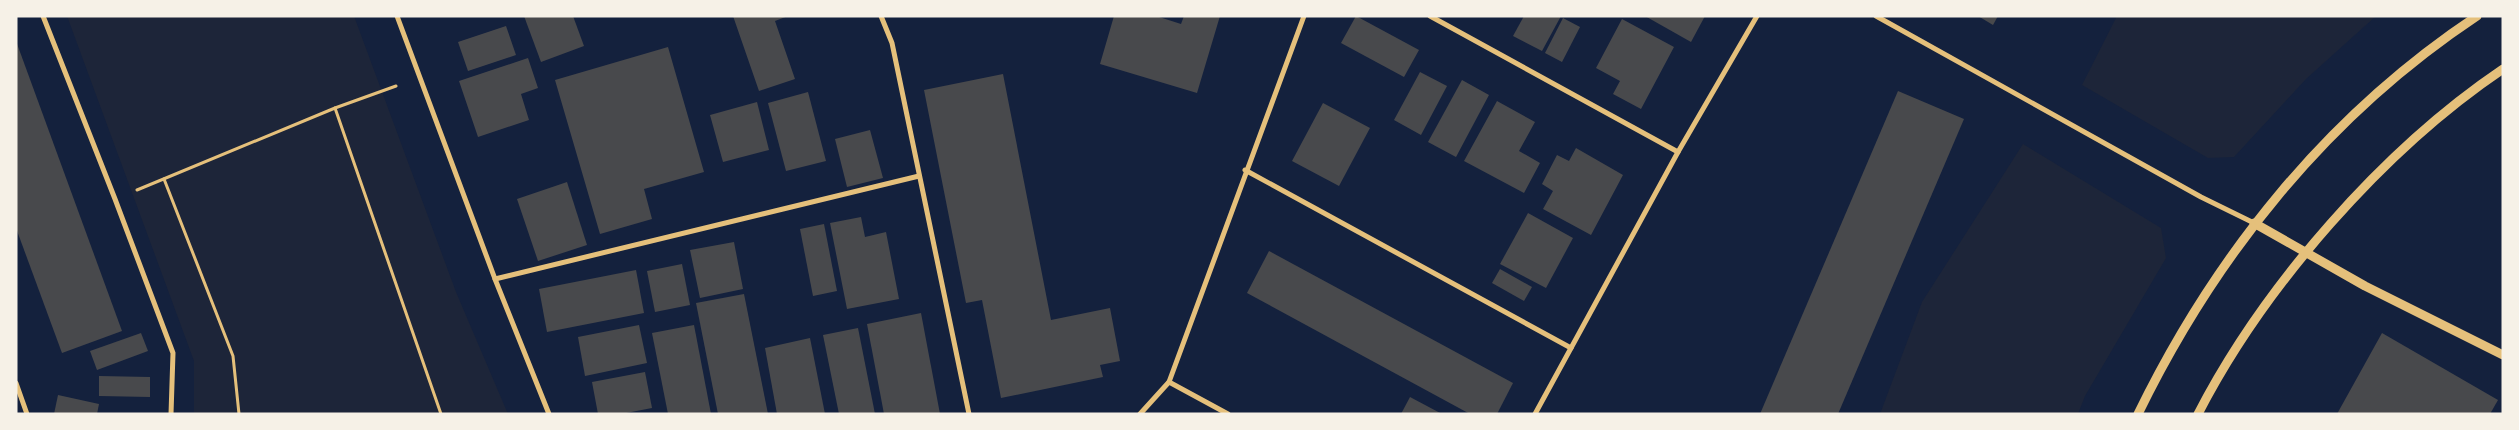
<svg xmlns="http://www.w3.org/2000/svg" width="2519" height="430" font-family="'Noto Sans',sans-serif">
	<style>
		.green { fill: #1d2539 }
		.building { fill: #48494c }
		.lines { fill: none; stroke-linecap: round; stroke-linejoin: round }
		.path { stroke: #e5c07b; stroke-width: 3 }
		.minor { stroke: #e5c07b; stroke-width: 5 }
		.tertiary { stroke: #e5c07b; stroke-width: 9 }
	</style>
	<rect width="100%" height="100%" fill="#14213d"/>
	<g class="green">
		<polygon points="67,16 354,16 456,292 508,414 194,414 194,361"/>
		<polygon points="2117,16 2376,16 2306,79 2234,157 2208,158 2082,85"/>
		<polygon points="2023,144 2161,228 2166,258 2085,396 2078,414 1880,414 1922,302"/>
	</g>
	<g class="building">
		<polygon points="524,16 573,16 584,46 541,62"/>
		<polygon points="733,16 788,16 775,21 795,79 759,91"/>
		<polygon points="1114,16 1156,16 1181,24 1184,16 1220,16 1197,93 1100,64"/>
		<polygon points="1356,16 1419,50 1404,77 1341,43"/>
		<polygon points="1524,16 1561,16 1542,51 1513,36"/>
		<polygon points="1645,16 1705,16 1691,42"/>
		<polygon points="1978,16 1998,16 1993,25"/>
		<polygon points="1563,18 1580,27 1562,62 1545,53"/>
		<polygon points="1622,19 1674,47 1641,109 1613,94 1620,81 1596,68"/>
		<polygon points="506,26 516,55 468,71 458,42"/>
		<polygon points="16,41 122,331 62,353 16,228"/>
		<polygon points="668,47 704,172 644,189 652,219 600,234 555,80"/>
		<polygon points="528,58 538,88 521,94 529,120 478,137 459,81"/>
		<polygon points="1420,72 1447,86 1421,135 1394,120"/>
		<polygon points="1003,74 1051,320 1110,308 1120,361 1100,365 1103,377 1001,398 982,300 966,303 924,90"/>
		<polygon points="1462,80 1489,95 1456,157 1428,142"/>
		<polygon points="1898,91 1964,119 1838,414 1760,414"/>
		<polygon points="808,92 826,161 786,171 768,103"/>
		<polygon points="1497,101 1535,122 1519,151 1540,163 1524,193 1464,161"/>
		<polygon points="757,102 769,150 723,162 710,115"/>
		<polygon points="1323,103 1370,128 1339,186 1292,161"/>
		<polygon points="870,130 883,178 847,187 835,139"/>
		<polygon points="1576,148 1623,175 1591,235 1543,209 1553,191 1542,184 1557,155 1569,161"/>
		<polygon points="567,182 587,245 538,261 517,199"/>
		<polygon points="1528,213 1573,238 1546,288 1500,264"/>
		<polygon points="861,217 865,237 886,232 899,299 847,309 830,223"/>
		<polygon points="824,224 837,291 813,296 800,229"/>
		<polygon points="734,242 743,289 700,298 690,250"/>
		<polygon points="1269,251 1513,383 1497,414 1470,414 1247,293"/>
		<polygon points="682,264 690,305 655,312 647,271"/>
		<polygon points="1500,269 1532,287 1524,301 1492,283"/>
		<polygon points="636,270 644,313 547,332 539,289"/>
		<polygon points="744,294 768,414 718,414 696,303"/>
		<polygon points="921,313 940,414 884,414 867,324"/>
		<polygon points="639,325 647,363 585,376 578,337"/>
		<polygon points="694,325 711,414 668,414 652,333"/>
		<polygon points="858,328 875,414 839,414 823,335"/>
		<polygon points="141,333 148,351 97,370 90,351"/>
		<polygon points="2382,333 2498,400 2490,414 2337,414"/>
		<polygon points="810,338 825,414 777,414 765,348"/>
		<polygon points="645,372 652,408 621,414 598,414 592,382"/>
		<polygon points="99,376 150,377 150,397 99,396"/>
		<polygon points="58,395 99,404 97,414 54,414"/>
		<polygon points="1410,397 1442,414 1401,414"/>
	</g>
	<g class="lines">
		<g class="path">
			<polyline points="335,108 441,414"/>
			<polyline points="164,179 233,356 239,414"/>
			<polyline points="137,190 335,108 396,86"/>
		</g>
		<g class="minor">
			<polyline points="43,16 115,199 173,353 171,414"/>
			<polyline points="397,16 495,279 549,414"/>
			<polyline points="881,16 892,43 969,414"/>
			<polyline points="1430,16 1678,152"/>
			<polyline points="1876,16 2201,197 2254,223"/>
			<polyline points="1245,170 1571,348"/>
			<polyline points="495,279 919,176"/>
			<polyline points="1169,382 1228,414"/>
			<polyline points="16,383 27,414"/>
			<polyline points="1140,414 1169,382 1304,16"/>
			<polyline points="1535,414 1678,152 1757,16"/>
		</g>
		<g class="tertiary">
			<polyline points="2254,223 2365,286 2503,355"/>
			<path d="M2138 414C2216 254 2328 115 2477 16"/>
			<path d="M2198 414C2264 286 2383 150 2503 69"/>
		</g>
	</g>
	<rect width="2519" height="430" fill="none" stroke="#f6f1e7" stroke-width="35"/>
</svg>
